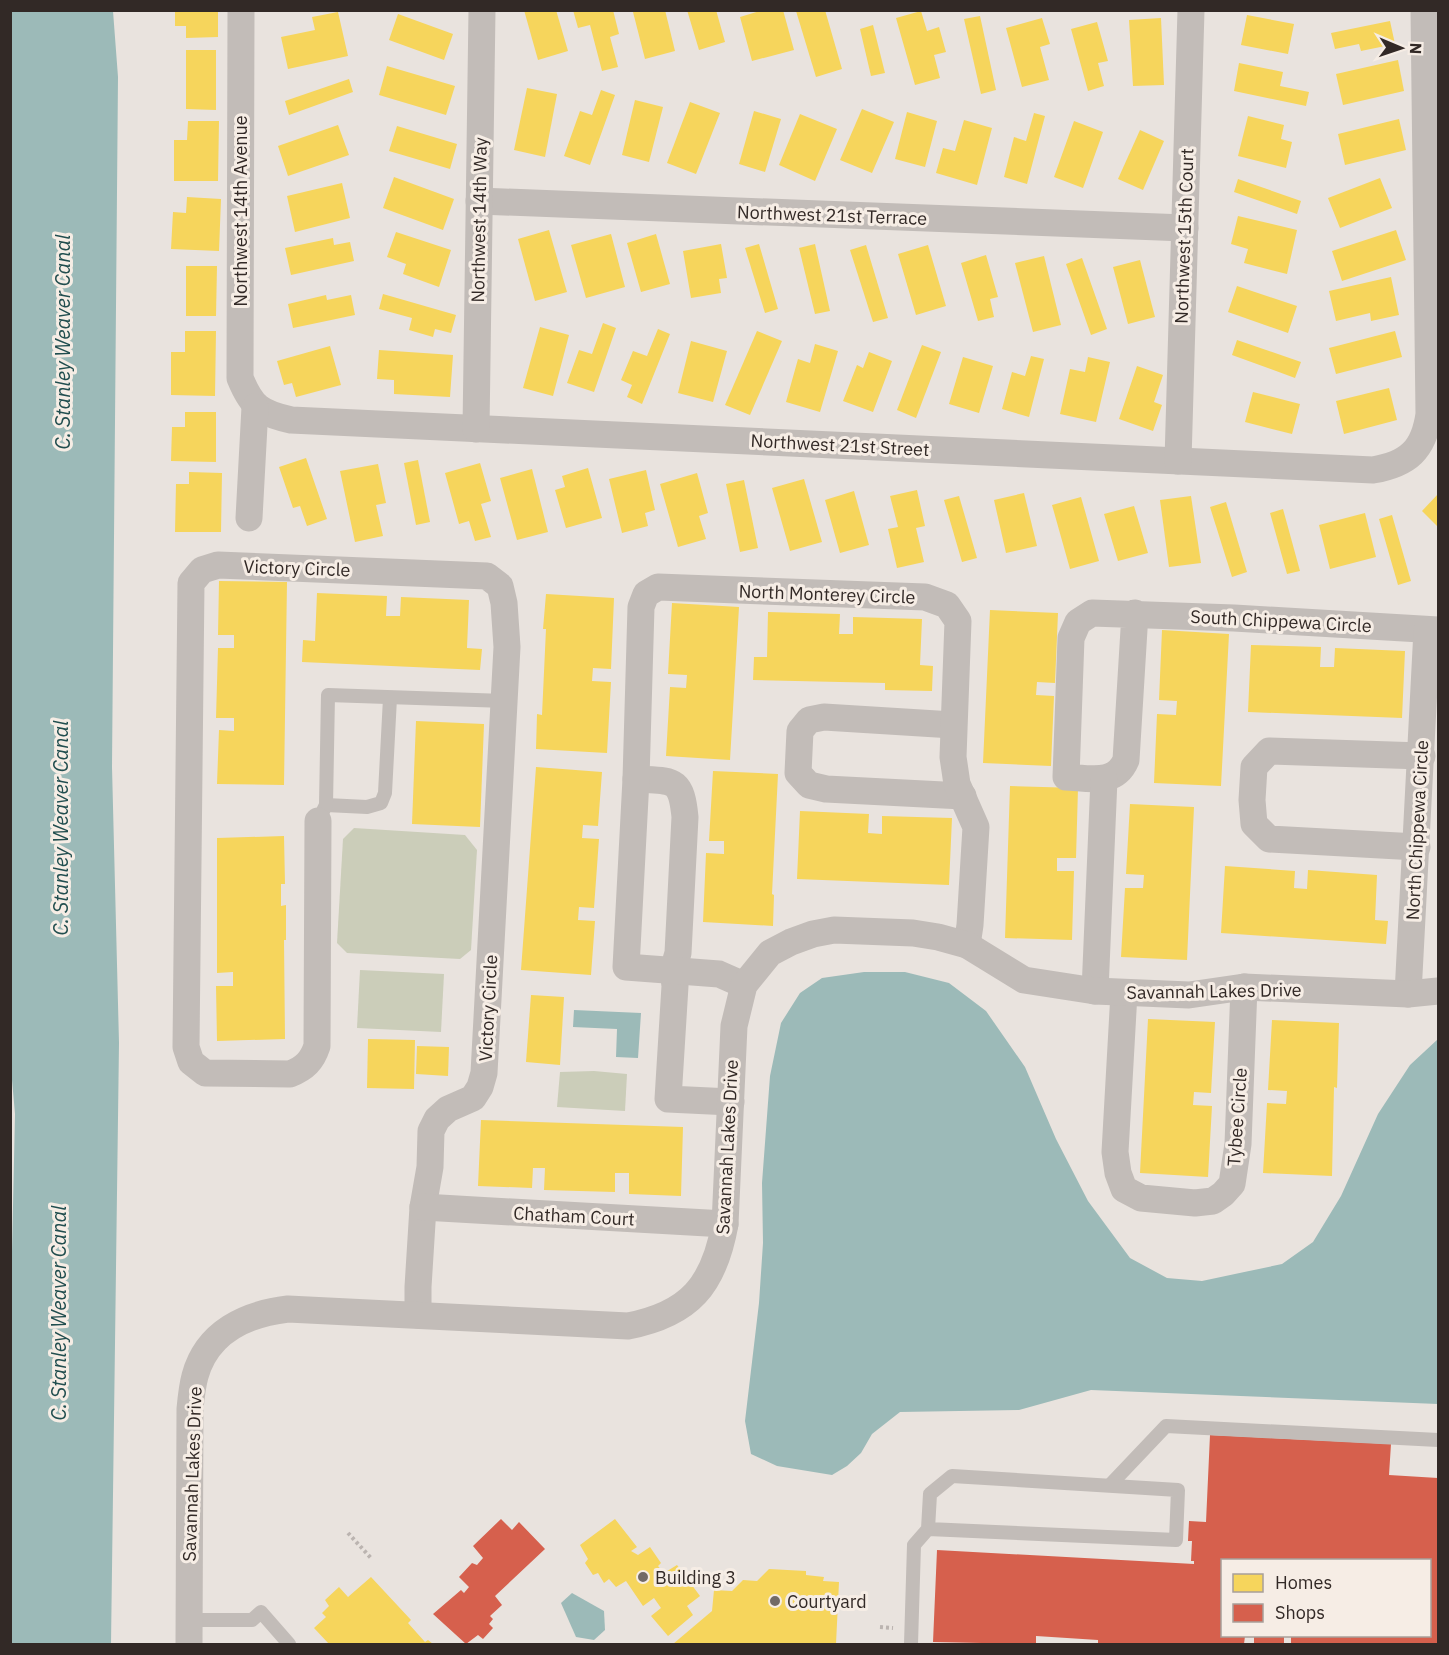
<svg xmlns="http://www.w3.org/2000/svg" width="1449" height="1655" font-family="'IBM Plex Sans',sans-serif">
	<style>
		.green { fill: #cbcdb9 }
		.water { fill: #9cbab8 }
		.homes { fill: #f6d55c }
		.shops { fill: #d6604d }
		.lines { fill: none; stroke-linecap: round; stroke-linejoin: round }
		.path { stroke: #bbb4b0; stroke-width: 4; stroke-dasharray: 3 3; stroke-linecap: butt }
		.service { stroke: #c2bcb8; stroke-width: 14 }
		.minor { stroke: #c2bcb8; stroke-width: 27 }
		.poi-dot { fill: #726a66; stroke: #f6ede5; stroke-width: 2 }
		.labels { text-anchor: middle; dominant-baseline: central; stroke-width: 6; stroke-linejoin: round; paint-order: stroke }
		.street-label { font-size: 18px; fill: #322926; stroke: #f6ede5 }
		.poi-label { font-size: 18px; fill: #322926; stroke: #f6ede5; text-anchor: start }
		.water-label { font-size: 20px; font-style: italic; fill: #214e4f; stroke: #f6ede5 }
	</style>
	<rect width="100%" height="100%" fill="#e9e3de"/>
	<g class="green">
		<polygon points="354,828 465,835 477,850 471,950 460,959 347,953 337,943 343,839"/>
		<polygon points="360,970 444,974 441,1032 357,1028"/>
		<polygon points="594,1071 627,1074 625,1111 557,1107 560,1072"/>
	</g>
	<g class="water">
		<polygon points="11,10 113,11 118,77 112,767 119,1043 111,1644 11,1644 10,1343 15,1114 10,1057"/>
		<polygon points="864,972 905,972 949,983 986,1011 1025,1067 1056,1139 1088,1201 1130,1258 1167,1278 1202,1281 1282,1264 1313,1242 1341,1196 1378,1114 1410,1065 1438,1039 1438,1404 1091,1390 1019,1410 900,1412 872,1434 861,1453 847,1466 832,1475 777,1466 751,1454 745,1421 759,1303 763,1243 762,1183 770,1076 781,1023 800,993 822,978"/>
		<polygon points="574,1010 641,1013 638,1058 616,1057 617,1029 573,1027"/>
		<polygon points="572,1593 604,1611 605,1630 594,1640 576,1637 561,1603"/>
	</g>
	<g class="homes">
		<polygon points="175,10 218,10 218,37 186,38 186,26 175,26"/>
		<polygon points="524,10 556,10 568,51 538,60"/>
		<polygon points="573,10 613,10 619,34 610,37 618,67 602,71 590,25 578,28"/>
		<polygon points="639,10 665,10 675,51 645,59 633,12"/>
		<polygon points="687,10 716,10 725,42 699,50"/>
		<polygon points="763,10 783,10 794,50 752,61 740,17"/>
		<polygon points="825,10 842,69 816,77 796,11"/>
		<polygon points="921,11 927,31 939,27 946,52 934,55 940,78 915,85 896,18"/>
		<polygon points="338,12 348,56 288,69 281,37 315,30 312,17"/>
		<polygon points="398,14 453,34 444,60 389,40"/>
		<polygon points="1247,15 1294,24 1288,54 1241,45"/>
		<polygon points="980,16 996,90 981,94 964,19"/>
		<polygon points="1042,18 1050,44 1040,47 1049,80 1022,87 1006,28"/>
		<polygon points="1161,18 1164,85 1133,86 1129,20"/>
		<polygon points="1390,21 1395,44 1361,51 1359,44 1335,49 1331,33"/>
		<polygon points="1097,22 1108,61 1098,63 1104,86 1088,91 1071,29"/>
		<polygon points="873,25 885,73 871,76 860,29"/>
		<polygon points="186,50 216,50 216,110 186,109"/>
		<polygon points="1398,60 1404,91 1343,105 1336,74"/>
		<polygon points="1239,63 1283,72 1280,86 1309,92 1306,106 1234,91"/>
		<polygon points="387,66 455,86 446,115 379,95"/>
		<polygon points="349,79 353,92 289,115 285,101"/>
		<polygon points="527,88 557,94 545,157 514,150"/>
		<polygon points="601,90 615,95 590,165 564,156 580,111 592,115"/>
		<polygon points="635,100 663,107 649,162 622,155"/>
		<polygon points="690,102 720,113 696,174 667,163"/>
		<polygon points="862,109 894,122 872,173 840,160"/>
		<polygon points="754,111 781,119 765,172 739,164"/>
		<polygon points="907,112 937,121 925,167 895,159"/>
		<polygon points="1034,113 1045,116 1027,184 1004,177 1014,137 1026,141"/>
		<polygon points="800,114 837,129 815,181 779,165"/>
		<polygon points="1248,116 1284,125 1281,139 1292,142 1286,168 1238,156"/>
		<polygon points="1399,119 1406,150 1345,165 1338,134"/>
		<polygon points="964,120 992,128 977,185 936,173 943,148 955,151"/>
		<polygon points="188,121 219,121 218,181 174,181 174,140 187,140"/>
		<polygon points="1074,121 1103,132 1083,188 1054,177"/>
		<polygon points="338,125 349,155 288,176 278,146"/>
		<polygon points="397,126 457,144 450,169 389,151"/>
		<polygon points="1140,130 1164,141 1143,190 1118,179"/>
		<polygon points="394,177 454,199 443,230 383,208"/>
		<polygon points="1380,178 1392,208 1340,228 1328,198"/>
		<polygon points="1238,179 1301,201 1297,214 1234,192"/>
		<polygon points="342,183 350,218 295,232 287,196"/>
		<polygon points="187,197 221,199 219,251 171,249 173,212 186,213"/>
		<polygon points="1238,216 1297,230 1287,274 1244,263 1248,249 1231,244"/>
		<polygon points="549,230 567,292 535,301 518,239"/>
		<polygon points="1396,230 1406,260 1342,281 1332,251"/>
		<polygon points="396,232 451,250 439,287 403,274 406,264 387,257"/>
		<polygon points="611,234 625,287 586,298 571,245"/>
		<polygon points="656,234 670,284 641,292 627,243"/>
		<polygon points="333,238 334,245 350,242 354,261 291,275 285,248"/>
		<polygon points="721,244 727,278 719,279 721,293 691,298 683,251"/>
		<polygon points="759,244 778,309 765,313 745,248"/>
		<polygon points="815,244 830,311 815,314 799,248"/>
		<polygon points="866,245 888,318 873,322 850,250"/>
		<polygon points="928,245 946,306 916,315 898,254"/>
		<polygon points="986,255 998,297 990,299 994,317 978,321 961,263"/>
		<polygon points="1044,256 1061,325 1033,332 1015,263"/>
		<polygon points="1082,258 1107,329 1091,335 1066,264"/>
		<polygon points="1140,260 1155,317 1128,324 1113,267"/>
		<polygon points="186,266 217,266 216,316 186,316"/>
		<polygon points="1391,277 1399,315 1371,321 1370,313 1336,321 1329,291"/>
		<polygon points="1237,286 1297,306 1288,333 1228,312"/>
		<polygon points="383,294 456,315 451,333 435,329 433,337 409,330 412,318 379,309"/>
		<polygon points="326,295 327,300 351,295 355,315 293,328 288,304"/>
		<polygon points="603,323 616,328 594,392 567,383 579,350 592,354"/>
		<polygon points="540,327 569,335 553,396 523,388"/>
		<polygon points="658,329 670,334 642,404 627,397 632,385 621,380 633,351 647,356"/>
		<polygon points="185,331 216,331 215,396 171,395 171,352 185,352"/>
		<polygon points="757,331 782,341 750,415 725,405"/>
		<polygon points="1395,331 1402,357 1336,374 1329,348"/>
		<polygon points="1237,340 1301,362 1295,378 1232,355"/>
		<polygon points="691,341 727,351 713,402 678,393"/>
		<polygon points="815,344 838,351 820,412 786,402 798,359 810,363"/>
		<polygon points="922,345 941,352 916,418 897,410"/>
		<polygon points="330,346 341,385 296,397 292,383 284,385 277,361"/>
		<polygon points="379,350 453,355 450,397 394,394 394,380 377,379"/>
		<polygon points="869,352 892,361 873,412 843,401 857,365 863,368"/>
		<polygon points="1031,356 1044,359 1029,417 1002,409 1012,372 1025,376"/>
		<polygon points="963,357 993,366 979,413 949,404"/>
		<polygon points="1088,357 1110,362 1096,422 1060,414 1070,369 1085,372"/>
		<polygon points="1137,366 1163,375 1154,402 1162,405 1153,431 1119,419"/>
		<polygon points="1389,388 1397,420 1344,434 1336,401"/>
		<polygon points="1253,392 1300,404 1292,434 1245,422"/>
		<polygon points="185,412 216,412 216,462 171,461 172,427 185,427"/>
		<polygon points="306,458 327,519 307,526 300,506 293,508 279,467"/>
		<polygon points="418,460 430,522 416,525 404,463"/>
		<polygon points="480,463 491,501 481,504 491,537 475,541 469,521 459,524 445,473"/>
		<polygon points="378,464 386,503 376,505 383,536 355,542 340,471"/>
		<polygon points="588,468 602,518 566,528 555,490 565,487 562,476"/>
		<polygon points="532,469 548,532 517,540 500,478"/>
		<polygon points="646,470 655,510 645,513 648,526 622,533 609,479"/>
		<polygon points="189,472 222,473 221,532 175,532 176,484 189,484"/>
		<polygon points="697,473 708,513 699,516 706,539 678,547 660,484"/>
		<polygon points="804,479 822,542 790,551 772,488"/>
		<polygon points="744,480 758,548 740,552 726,484"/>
		<polygon points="917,490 925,526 916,528 924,562 897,568 888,529 898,527 890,496"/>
		<polygon points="854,491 869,545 840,553 825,500"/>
		<polygon points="1024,493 1037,546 1006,553 994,500"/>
		<polygon points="1438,494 1438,527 1422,511"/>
		<polygon points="959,496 977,558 962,562 944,500"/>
		<polygon points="1191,496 1201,563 1169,567 1160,500"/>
		<polygon points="1081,497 1099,561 1070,569 1052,505"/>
		<polygon points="1226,502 1247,572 1232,577 1210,507"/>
		<polygon points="1134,506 1148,553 1118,561 1104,514"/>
		<polygon points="1283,509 1300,571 1287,574 1270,513"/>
		<polygon points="1365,513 1376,557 1330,569 1319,525"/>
		<polygon points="1392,515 1411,581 1398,585 1379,519"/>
		<polygon points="219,581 287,582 284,785 217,784 219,730 234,731 234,718 216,718 218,648 234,648 234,635 218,635"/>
		<polygon points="317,593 387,596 386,616 400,616 401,597 469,600 467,648 482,649 480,670 302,662 303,640 315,641"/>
		<polygon points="546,594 614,598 611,669 593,668 592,681 611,682 607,753 536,749 537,714 542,715 546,629 543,629"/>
		<polygon points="672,603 739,607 730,760 666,756 670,687 686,688 687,675 668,674"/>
		<polygon points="990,610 1058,613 1055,683 1037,682 1036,695 1054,696 1051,766 983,763"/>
		<polygon points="768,612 840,614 839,634 853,634 853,617 922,619 920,665 933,666 932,691 885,690 885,683 753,680 754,657 767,657"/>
		<polygon points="1162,630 1229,634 1221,786 1154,783 1157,714 1176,715 1177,701 1159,700"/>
		<polygon points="1251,645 1321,647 1320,667 1334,667 1335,648 1405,651 1402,718 1248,712"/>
		<polygon points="416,721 484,724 480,827 412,824"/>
		<polygon points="536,767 602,772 598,826 583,825 582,838 599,839 594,908 579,907 578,920 595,921 591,975 521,970"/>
		<polygon points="713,771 778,774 772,894 774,895 773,926 703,922 706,853 724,854 724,841 709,841"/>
		<polygon points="1010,786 1078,788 1076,858 1057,858 1057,871 1074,871 1072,940 1005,938"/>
		<polygon points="1130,804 1194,807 1187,960 1121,957 1125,888 1143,888 1144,875 1126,874"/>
		<polygon points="800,811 869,814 868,833 882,834 882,816 952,818 949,885 797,879"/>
		<polygon points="284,836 285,884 281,884 281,906 286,905 286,940 284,940 285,1039 217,1041 216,986 233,986 233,972 217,973 217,838"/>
		<polygon points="1225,866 1295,871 1294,888 1307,889 1308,870 1377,875 1375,920 1388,921 1386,944 1221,933"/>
		<polygon points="531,995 564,997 560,1065 526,1062"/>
		<polygon points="1148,1019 1215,1022 1211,1093 1194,1092 1193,1105 1212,1106 1208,1177 1140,1173"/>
		<polygon points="1272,1020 1339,1023 1337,1088 1334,1087 1332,1176 1263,1173 1267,1103 1286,1104 1287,1091 1268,1090"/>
		<polygon points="368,1039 415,1040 414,1089 367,1088"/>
		<polygon points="417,1046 449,1047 448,1076 416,1074"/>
		<polygon points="481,1120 683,1127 681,1196 629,1194 629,1173 615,1173 615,1192 544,1190 545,1168 533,1168 532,1188 478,1186"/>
		<polygon points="615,1519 637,1547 631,1551 638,1555 650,1547 661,1563 658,1566 664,1573 677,1565 700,1596 687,1606 693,1615 668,1636 651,1616 661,1608 654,1598 643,1606 626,1581 616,1587 609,1579 604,1583 598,1573 593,1575 585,1563 588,1559 580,1545"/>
		<polygon points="769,1569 806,1571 806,1575 824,1577 823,1581 839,1582 836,1644 673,1644 712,1611 714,1590 732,1591 743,1580 757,1581"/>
		<polygon points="371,1577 411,1620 408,1623 425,1642 428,1640 433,1644 329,1644 314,1628 326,1617 322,1613 329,1606 325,1600 339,1587 348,1597"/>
	</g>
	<g class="shops">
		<polygon points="1210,1435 1391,1444 1389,1475 1438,1478 1438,1644 1291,1644 1291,1636 1430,1636 1430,1560 1222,1560 1222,1636 1245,1636 1244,1644 1098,1644 1098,1640 1036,1636 1036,1644 933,1642 937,1550 1194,1564 1194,1561 1191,1561 1192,1541 1188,1541 1189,1521 1206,1522"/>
		<polygon points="501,1519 512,1530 519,1522 545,1549 495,1596 502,1605 490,1616 493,1619 489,1624 493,1628 483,1639 478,1635 466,1644 433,1614 461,1590 464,1593 469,1587 459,1577 472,1563 477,1565 483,1558 473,1546"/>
		<rect x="1254" y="1636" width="30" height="8"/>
	</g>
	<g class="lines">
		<g class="path">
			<polyline points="348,1533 371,1558"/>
			<polyline points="880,1627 893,1628"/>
		</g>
		<g class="service">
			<polyline points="326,805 367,807 381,803 385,793 390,698"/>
			<polyline points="318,821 326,805 328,695 505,701"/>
			<polyline points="1110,1485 1166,1426 1438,1440"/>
			<polyline points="190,1620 252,1620 261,1612 289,1644"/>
			<polyline points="911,1644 914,1545 928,1529 930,1494 952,1476 1178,1490 1176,1540 928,1529"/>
		</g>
		<g class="minor">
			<path d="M241 10 240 378C252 407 260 413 291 420L1373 470C1408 464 1424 450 1429 414L1424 10"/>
			<polyline points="479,201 1185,228"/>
			<polyline points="476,429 482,10"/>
			<polyline points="1178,461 1191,10"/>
			<polyline points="249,518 255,407"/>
			<path d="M1135 613 1126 760C1115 786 1089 778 1066 777L1071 638 1078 622 1092 613 1234 618 1438 630"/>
			<polyline points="953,725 824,717 809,720 800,731 798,773 809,785 826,789 963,796"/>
			<path d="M636 779C673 781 681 777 685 817L678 953 673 970 675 986 668 1099 731 1102"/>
			<path d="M318 821 317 1046C312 1061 305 1068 290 1074L205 1073 191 1062 186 1047 191 583 202 570 218 565 487 576 500 586 504 603 507 647 484 1073 480 1087 473 1098 448 1109 437 1119 431 1131 430 1167 423 1207 418 1287V1315"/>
			<polyline points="1417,847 1269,839 1254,824 1252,800 1254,767 1269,751 1422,756"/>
			<polyline points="744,985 719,974 626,967 636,779 641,607 646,594 658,587 925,597 947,605 958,621 953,757 957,784 976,827 970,925 967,945"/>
			<polyline points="1095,991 1104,779"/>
			<polyline points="1124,993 1115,1152 1118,1173 1124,1189 1141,1198 1195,1203 1213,1201 1223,1194 1232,1184 1238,1144 1244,987"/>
			<polyline points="1408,994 1427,630"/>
			<polyline points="423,1207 725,1224"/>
			<path d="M189 1644 190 1409C191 1398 192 1387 195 1376 207 1332 246 1314 288 1309L628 1326C690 1314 714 1285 725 1224L734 1026 744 985 770 953 791 942 813 934 834 930 913 933 938 937 967 945 1024 980 1095 991 1189 995 1244 987 1408 994 1438 991"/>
		</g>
	</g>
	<g class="poi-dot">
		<circle cx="643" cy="1577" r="6"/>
		<circle cx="775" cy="1601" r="6"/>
	</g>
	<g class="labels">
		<g class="street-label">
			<text transform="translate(240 211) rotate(-90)">Northwest 14th Avenue</text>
			<text transform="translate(832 215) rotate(2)">Northwest 21st Terrace</text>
			<text transform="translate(479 220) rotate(-89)">Northwest 14th Way</text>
			<text transform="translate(1184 236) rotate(-88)">Northwest 15th Court</text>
			<text transform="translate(840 445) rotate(3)">Northwest 21st Street</text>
			<text transform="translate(297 568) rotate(2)">Victory Circle</text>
			<text transform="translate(827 594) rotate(2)">North Monterey Circle</text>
			<text transform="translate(1281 621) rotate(3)">South Chippewa Circle</text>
			<text transform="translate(1417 830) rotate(-87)">North Chippewa Circle</text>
			<text transform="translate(1214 991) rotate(-1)">Savannah Lakes Drive</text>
			<text transform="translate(488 1008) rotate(-87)">Victory Circle</text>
			<text transform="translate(1237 1117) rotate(-86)">Tybee Circle</text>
			<text transform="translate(727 1147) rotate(-87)">Savannah Lakes Drive</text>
			<text transform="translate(574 1216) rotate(3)">Chatham Court</text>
			<text transform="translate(192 1474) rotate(-88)">Savannah Lakes Drive</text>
		</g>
		<g class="poi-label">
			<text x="655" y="1577">Building 3</text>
			<text x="787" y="1601">Courtyard</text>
		</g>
		<g class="water-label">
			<text transform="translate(62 342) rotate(-90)">C. Stanley Weaver Canal</text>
			<text transform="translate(60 828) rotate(-90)">C. Stanley Weaver Canal</text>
			<text transform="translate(58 1313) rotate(-90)">C. Stanley Weaver Canal</text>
		</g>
	</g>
	<rect width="1449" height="1655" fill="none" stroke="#322926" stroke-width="24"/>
	<rect x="1221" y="1559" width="210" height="78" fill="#f6ede5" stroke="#a89f99" stroke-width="1.5"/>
	<rect x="1233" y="1574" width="30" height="18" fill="#f6d55c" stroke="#a89f99" stroke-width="1.5"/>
	<text x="1275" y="1589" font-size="18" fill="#322926">Homes</text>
	<rect x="1233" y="1604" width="30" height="18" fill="#d6604d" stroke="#a89f99" stroke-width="1.5"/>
	<text x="1275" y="1619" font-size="18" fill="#322926">Shops</text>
	<g transform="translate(1401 48) rotate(92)" stroke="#f6ede5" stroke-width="4.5" paint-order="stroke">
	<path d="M0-4.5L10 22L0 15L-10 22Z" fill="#322926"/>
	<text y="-9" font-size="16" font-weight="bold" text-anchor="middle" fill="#322926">N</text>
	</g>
</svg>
